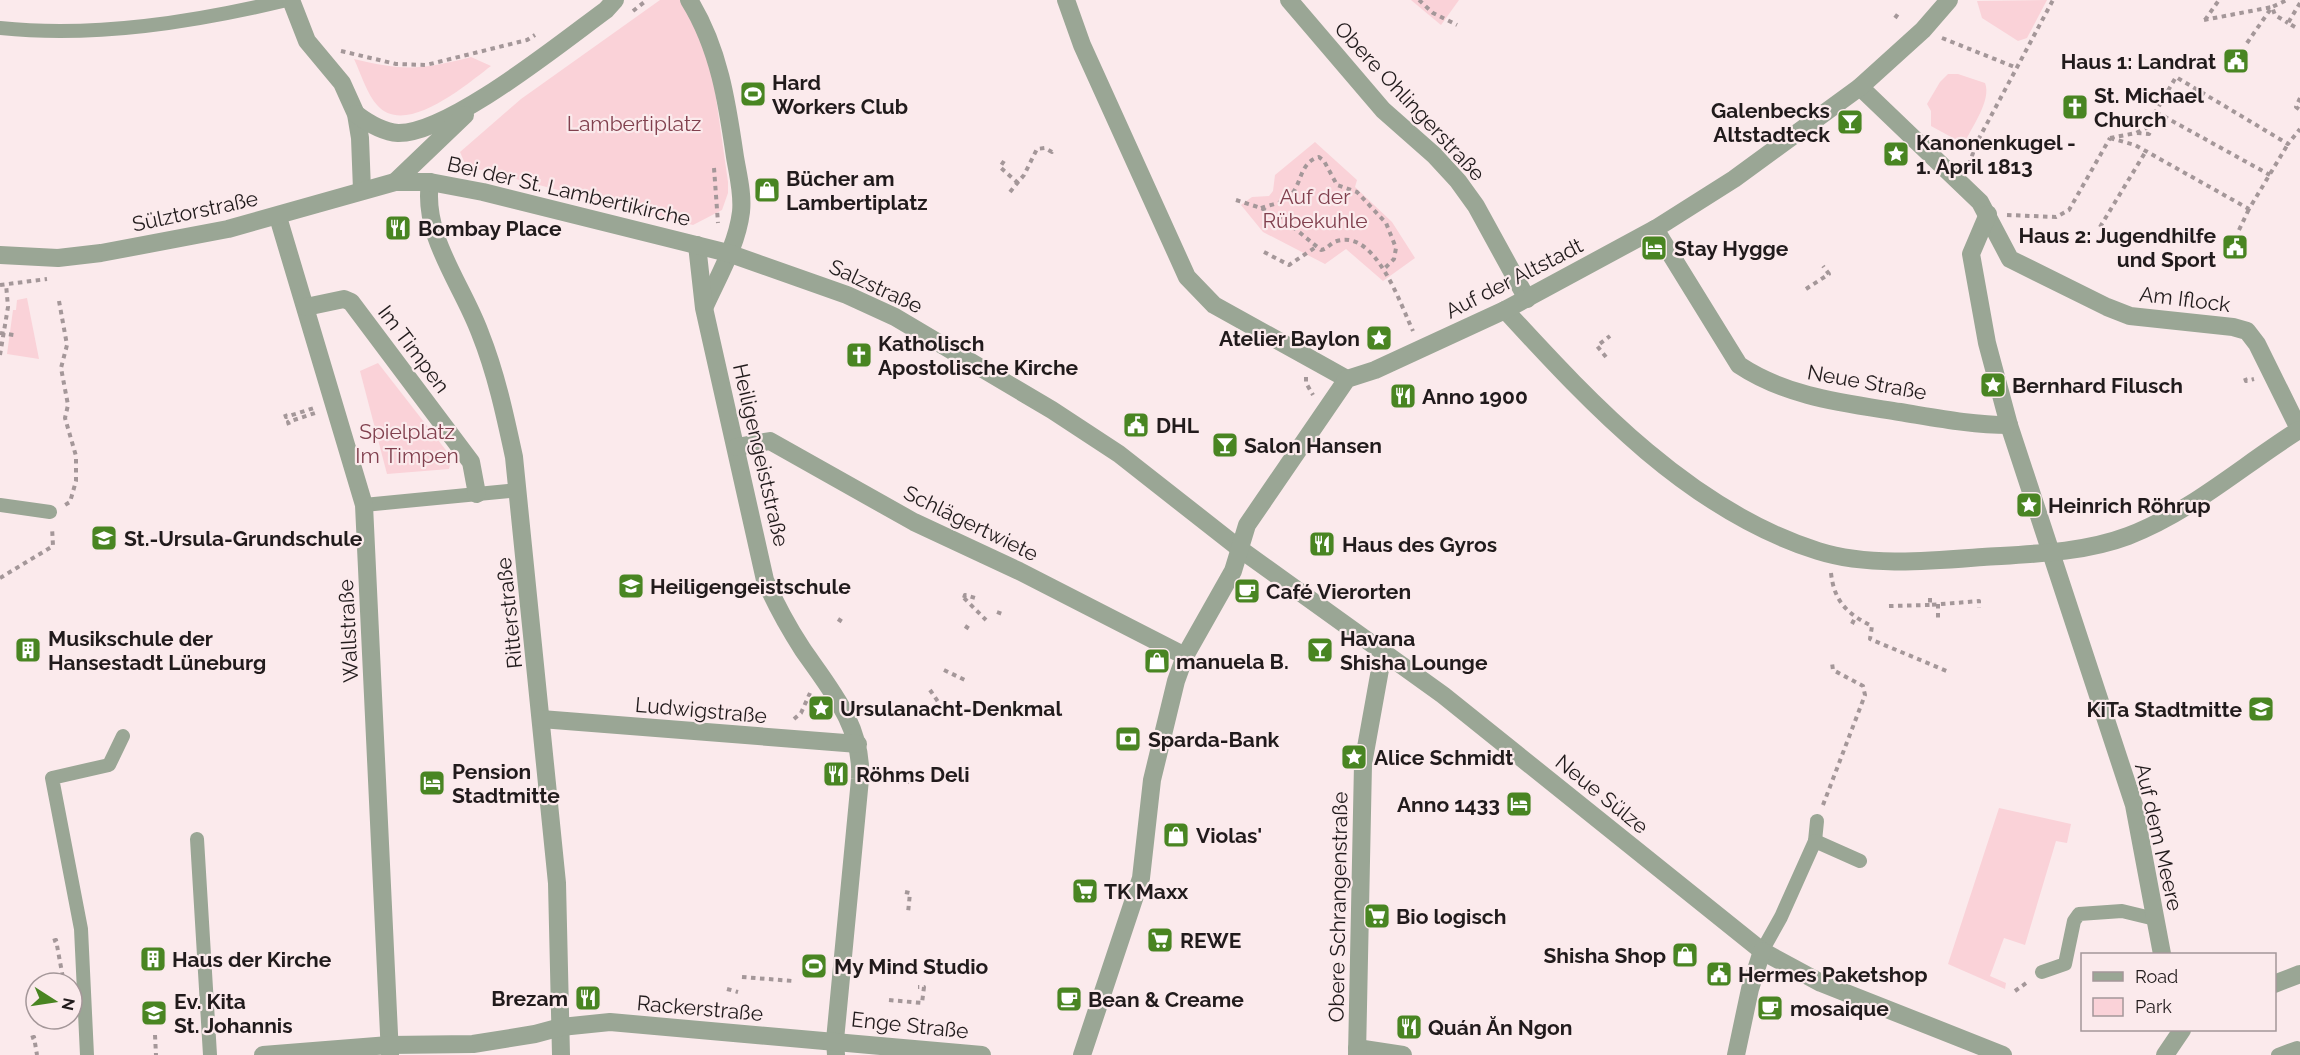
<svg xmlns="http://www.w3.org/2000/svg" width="2300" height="1055" font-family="Raleway,sans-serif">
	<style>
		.green { fill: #fad2d8 }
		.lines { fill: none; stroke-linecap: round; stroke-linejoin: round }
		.path { stroke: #a49799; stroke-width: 4; stroke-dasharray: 4.5 4.5; stroke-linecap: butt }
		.lane { stroke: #9aa695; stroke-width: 14 }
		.street { stroke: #9aa695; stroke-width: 18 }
		.labels { text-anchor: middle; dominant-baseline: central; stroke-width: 4.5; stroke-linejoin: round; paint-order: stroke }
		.poi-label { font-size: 21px; font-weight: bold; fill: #211b1c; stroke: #fbeaec; text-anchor: start }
		.street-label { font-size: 21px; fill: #211b1c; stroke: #fbeaec }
		.park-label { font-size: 21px; fill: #81404e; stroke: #fbeaec }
	</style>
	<rect width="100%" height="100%" fill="#fbeaec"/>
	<g class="green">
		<polygon points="660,0 683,0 710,56 728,182 728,193 722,210 693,225 466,166 460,152 521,99"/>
		<polygon points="1411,0 1459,0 1441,25"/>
		<polygon points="2047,0 2027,38 2018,41 1982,18 1977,1"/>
		<path d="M471 57 491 66C467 84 405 138 377 105 367 94 361 74 354 59 404 71 421 70 471 57Z"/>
		<path d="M1948 74H1958L1985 83C1992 100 1971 128 1964 144L1931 126V111L1927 104 1940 82Z"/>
		<polygon points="1315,142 1357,180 1355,187 1392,222 1415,258 1383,281 1346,249 1325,264 1263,232 1241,205 1252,197 1269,196 1273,191 1275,175"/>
		<polygon points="27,298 39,359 7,354 13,310 16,310 17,300"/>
		<polygon points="378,363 452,458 449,469 387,474 360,371"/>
		<polygon points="1999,808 2071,824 2067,843 2056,841 2025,945 2004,938 1990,976 2006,983 2005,989 1948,964"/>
	</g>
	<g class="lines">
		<g class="path">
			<polyline points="1419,0 1433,13 1457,25"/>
			<polyline points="633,11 647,0"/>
			<polyline points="1895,18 1900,11"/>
			<polyline points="2204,20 2272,7 2275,15 2288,23"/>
			<polyline points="2205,20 2219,0"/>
			<polyline points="2295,27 2288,23 2300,3"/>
			<polyline points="1942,38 2017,68"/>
			<polyline points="2247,43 2272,7 2287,0"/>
			<polyline points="341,51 396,64 426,65 527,40 535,35"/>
			<polyline points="2300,98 2296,107 2300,110"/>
			<polyline points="2156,112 2270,175"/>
			<polyline points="2137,133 2149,134 2150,132 2146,127"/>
			<polyline points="2110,138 2136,133 2146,128 2176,77 2288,144 2300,129"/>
			<polyline points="2110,138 2135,145 2249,209 2288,144"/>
			<polyline points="1004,161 1000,167 1018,183"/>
			<polyline points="1969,165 1976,144 2053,0"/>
			<polyline points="714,168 718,223"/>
			<polyline points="1010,192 1024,175 1037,149 1045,148 1052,152 1054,149"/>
			<path d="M1236 200 1261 208 1288 223 1321 250C1328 249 1330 243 1337 241 1376 229 1401 306 1413 331"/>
			<path d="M1261 208C1269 205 1282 203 1288 198 1303 185 1298 163 1319 157L1324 161 1337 185 1357 192 1386 223 1396 248 1394 259 1384 269"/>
			<polyline points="2007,215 2056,217 2069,210 2110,138"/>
			<polyline points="2100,227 2146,151"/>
			<polyline points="2239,230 2249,209"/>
			<polyline points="1264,252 1289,265 1316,247"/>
			<polyline points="0,285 47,279"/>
			<polyline points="1806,289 1829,274 1823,266"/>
			<polyline points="59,301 67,345 61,368 68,405 65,418 76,456 76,481 70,502 65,505"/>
			<polyline points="0,333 14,335"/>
			<polyline points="0,355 8,307 6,284"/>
			<polyline points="1606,357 1597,346 1610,336"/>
			<polyline points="1306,377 1306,383 1313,395"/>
			<polyline points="2245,378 2246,381 2254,379"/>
			<polyline points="285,414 286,417 314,408"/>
			<polyline points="289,425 288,422 318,412"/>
			<path d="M1831 573C1834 601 1847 614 1872 626L1870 639 1949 672"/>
			<polyline points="0,578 53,546 52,527"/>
			<polyline points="964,598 986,620"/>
			<polyline points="964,598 965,595 979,599"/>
			<polyline points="1930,598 1930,605 1979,601 1979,608"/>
			<polyline points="1938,604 1938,621"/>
			<polyline points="1889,606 1930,605"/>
			<polyline points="997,612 1005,615"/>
			<polyline points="838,619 844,623"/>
			<polyline points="1852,624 1855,618"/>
			<polyline points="965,626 971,630"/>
			<polyline points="944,670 967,681"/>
			<polyline points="930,690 943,709"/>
			<polyline points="794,719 801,713 810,693"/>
			<polyline points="908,771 913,772 912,782 908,782"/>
			<polyline points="1823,805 1865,695 1863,686 1833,670 1832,663"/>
			<polyline points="905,892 910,893 908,913"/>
			<polyline points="53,941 56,940 63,978"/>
			<polyline points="742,977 793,981 793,979"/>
			<polyline points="727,989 738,992"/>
			<polyline points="2015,991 2029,981"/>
			<polyline points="889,1000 922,1003 924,987 918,987"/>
			<polyline points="155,1035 156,1055"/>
			<polyline points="31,1038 34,1037 37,1055"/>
		</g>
		<g class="lane">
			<path d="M0 28C95 38 195 22 287 0"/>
			<polyline points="0,505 50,512"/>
			<polyline points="364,505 519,490"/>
			<polyline points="197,839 210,1055"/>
			<polyline points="1815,841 1817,821"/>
			<polyline points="1762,951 1781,917 1815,841 1860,861"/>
			<polyline points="2042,972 2065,964 2074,921 2079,914 2122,911 2155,919"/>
			<polyline points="87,1055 81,929 52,778 109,765 123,736"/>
			<polyline points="2278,1055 2297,1048 2300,1050"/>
		</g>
		<g class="street">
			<polyline points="291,0 307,41 342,83 356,114 360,138 362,190"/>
			<path d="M689 0C719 48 727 102 735 157 738 175 743 194 741 212 737 245 718 277 705 306"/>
			<polyline points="1066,0 1082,45 1187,277 1214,305 1347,379"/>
			<polyline points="1289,0 1383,110 1434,155 1458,181 1476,206 1527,299"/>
			<polyline points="1860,87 1980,202 2010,259 2107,307 2130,316 2233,327 2247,331 2257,344 2300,431"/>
			<path d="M356 114C368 123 382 132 398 133 449 134 562 42 606 10L615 0"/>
			<polyline points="395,182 465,115"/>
			<path d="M430 182C422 236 462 284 480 333 496 373 505 415 514 457L557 883 561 1055"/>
			<polyline points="1988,214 1971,254 1987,343 2009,425 2134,805 2162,954"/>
			<polyline points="278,217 364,505 390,1055"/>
			<path d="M1655 229 1739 365C1787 397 1844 403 1900 412 1937 418 1972 425 2009 425"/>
			<path d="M697 245 704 308 765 580C776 605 788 627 803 650 831 690 863 727 860 779L835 1040 836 1055"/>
			<polyline points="0,255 58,258 101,253 228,229 395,182 430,182 483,192 728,253 847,295 895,317 1052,410 1119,454 1240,549 1443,695 1762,951 1821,983 2003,1055"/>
			<polyline points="306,307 344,299 351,302 471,462 477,494"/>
			<path d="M1505 310C1593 406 1691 511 1818 551 1869 567 1930 561 1983 557 2030 554 2083 553 2128 536 2191 512 2243 465 2299 430"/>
			<polyline points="737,447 770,441 914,522 1019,571 1185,656"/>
			<polyline points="541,719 858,744"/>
			<polyline points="2274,984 2300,974"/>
			<polyline points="1357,1048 1403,1055"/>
			<polyline points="263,1055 389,1045 473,1044 535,1034 561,1027 610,1022 982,1055"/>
			<polyline points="1082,1055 1141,878 1152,780 1176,681 1185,656 1233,571 1247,525 1347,379 1375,370 1505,310 1655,229 1734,179 1860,87 1923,30 1949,0"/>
			<polyline points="1357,1055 1363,764 1381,664 1387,655"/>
			<polyline points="1736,1055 1750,989 1762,951"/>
			<polyline points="2165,1055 2182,1030"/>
		</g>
	</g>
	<defs>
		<symbol id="civic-square" viewBox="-11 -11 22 22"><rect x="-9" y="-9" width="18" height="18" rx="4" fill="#498522" stroke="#fbeaec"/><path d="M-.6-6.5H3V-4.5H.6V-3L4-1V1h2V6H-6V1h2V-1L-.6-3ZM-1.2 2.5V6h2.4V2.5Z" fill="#fff"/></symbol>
		<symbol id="stadium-square" viewBox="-11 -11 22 22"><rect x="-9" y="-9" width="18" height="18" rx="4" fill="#498522" stroke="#fbeaec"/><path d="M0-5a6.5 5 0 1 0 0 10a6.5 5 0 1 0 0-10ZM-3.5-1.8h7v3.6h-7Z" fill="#fff"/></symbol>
		<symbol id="church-square" viewBox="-11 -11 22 22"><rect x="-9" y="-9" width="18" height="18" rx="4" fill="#498522" stroke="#fbeaec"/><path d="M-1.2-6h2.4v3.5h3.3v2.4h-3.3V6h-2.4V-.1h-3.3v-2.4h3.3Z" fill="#fff"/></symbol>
		<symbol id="bar-square" viewBox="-11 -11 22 22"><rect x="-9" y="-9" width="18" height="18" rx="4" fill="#498522" stroke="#fbeaec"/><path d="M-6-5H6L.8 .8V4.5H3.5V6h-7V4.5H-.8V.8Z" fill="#fff"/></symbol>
		<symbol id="sight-square" viewBox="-11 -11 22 22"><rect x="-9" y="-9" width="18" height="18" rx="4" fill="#498522" stroke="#fbeaec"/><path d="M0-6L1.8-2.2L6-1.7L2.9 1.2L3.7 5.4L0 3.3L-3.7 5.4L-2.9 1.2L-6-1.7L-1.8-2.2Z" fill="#fff"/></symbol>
		<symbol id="shop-square" viewBox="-11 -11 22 22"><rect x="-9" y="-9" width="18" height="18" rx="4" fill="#498522" stroke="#fbeaec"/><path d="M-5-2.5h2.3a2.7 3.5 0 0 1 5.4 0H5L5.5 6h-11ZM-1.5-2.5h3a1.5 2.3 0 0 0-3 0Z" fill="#fff"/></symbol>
		<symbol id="restaurant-square" viewBox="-11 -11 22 22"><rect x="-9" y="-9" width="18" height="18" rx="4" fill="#498522" stroke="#fbeaec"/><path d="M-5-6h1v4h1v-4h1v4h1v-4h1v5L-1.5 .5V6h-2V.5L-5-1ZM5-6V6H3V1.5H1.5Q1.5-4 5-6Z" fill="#fff"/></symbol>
		<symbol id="hotel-square" viewBox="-11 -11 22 22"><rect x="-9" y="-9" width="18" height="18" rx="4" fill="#498522" stroke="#fbeaec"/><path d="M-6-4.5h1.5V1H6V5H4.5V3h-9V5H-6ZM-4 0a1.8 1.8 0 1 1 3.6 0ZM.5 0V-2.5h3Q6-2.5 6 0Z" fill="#fff"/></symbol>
		<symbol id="school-square" viewBox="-11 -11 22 22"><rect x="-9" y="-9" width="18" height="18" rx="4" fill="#498522" stroke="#fbeaec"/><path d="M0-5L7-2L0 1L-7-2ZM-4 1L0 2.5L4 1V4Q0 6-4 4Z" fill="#fff"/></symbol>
		<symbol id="cafe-square" viewBox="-11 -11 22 22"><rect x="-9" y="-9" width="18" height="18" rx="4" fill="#498522" stroke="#fbeaec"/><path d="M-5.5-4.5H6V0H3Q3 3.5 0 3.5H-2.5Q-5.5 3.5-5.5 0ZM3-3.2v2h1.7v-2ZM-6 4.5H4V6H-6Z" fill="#fff"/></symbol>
		<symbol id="building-square" viewBox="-11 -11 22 22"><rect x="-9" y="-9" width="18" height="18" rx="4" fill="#498522" stroke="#fbeaec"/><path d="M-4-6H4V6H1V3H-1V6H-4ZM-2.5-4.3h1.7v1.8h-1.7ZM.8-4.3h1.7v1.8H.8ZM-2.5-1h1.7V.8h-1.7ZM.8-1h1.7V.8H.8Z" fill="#fff"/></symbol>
		<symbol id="bank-square" viewBox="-11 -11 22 22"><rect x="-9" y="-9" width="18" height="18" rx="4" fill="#498522" stroke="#fbeaec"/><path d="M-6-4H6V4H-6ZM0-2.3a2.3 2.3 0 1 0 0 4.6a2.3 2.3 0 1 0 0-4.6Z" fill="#fff"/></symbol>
		<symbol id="supermarket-square" viewBox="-11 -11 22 22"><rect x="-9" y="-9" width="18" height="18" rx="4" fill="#498522" stroke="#fbeaec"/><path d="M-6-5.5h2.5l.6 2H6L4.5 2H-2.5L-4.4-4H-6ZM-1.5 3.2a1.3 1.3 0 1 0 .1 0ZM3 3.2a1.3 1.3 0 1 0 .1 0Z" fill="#fff"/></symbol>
	</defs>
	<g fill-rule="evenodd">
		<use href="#civic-square" x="2221" y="46" width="30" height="30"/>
		<use href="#stadium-square" x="738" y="79" width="30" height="30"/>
		<use href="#church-square" x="2060" y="92" width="30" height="30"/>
		<use href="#bar-square" x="1835" y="107" width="30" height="30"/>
		<use href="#sight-square" x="1881" y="139" width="30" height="30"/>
		<use href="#shop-square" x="752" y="175" width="30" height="30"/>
		<use href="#restaurant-square" x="383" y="213" width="30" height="30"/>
		<use href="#civic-square" x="2220" y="232" width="30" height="30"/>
		<use href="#hotel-square" x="1639" y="233" width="30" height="30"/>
		<use href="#sight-square" x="1364" y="323" width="30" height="30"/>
		<use href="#church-square" x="844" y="340" width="30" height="30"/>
		<use href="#sight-square" x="1978" y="370" width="30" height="30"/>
		<use href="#restaurant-square" x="1388" y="381" width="30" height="30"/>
		<use href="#civic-square" x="1121" y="410" width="30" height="30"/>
		<use href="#bar-square" x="1210" y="430" width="30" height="30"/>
		<use href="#sight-square" x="2014" y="490" width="30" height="30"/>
		<use href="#school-square" x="89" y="523" width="30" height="30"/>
		<use href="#restaurant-square" x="1307" y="529" width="30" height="30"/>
		<use href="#school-square" x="616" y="571" width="30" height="30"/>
		<use href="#cafe-square" x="1232" y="576" width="30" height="30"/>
		<use href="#building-square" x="13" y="635" width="30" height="30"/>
		<use href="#bar-square" x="1305" y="635" width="30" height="30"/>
		<use href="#shop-square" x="1142" y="646" width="30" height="30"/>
		<use href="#sight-square" x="806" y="693" width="30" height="30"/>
		<use href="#school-square" x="2246" y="694" width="30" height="30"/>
		<use href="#bank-square" x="1113" y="724" width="30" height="30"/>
		<use href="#sight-square" x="1339" y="742" width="30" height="30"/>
		<use href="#restaurant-square" x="821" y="759" width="30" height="30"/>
		<use href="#hotel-square" x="417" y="768" width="30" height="30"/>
		<use href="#hotel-square" x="1504" y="789" width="30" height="30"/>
		<use href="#shop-square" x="1161" y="820" width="30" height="30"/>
		<use href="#supermarket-square" x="1070" y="876" width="30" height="30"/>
		<use href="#supermarket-square" x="1362" y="901" width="30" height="30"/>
		<use href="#supermarket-square" x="1145" y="925" width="30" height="30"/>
		<use href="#shop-square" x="1670" y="940" width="30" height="30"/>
		<use href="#building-square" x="138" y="944" width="30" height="30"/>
		<use href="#stadium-square" x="799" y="951" width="30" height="30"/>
		<use href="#civic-square" x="1704" y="959" width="30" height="30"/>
		<use href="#restaurant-square" x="573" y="983" width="30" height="30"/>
		<use href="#cafe-square" x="1054" y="984" width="30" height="30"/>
		<use href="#cafe-square" x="1755" y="993" width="30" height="30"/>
		<use href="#school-square" x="139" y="998" width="30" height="30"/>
		<use href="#restaurant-square" x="1394" y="1012" width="30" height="30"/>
	</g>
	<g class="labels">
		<g class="poi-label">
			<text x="2216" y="61" text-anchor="end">Haus 1: Landrat</text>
			<text x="772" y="82">Hard<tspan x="772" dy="24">Workers Club</tspan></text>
			<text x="2094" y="95">St. Michael<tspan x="2094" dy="24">Church</tspan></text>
			<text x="1830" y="110" text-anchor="end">Galenbecks<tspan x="1830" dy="24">Altstadteck</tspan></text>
			<text x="1916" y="142">Kanonenkugel -<tspan x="1916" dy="24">1. April 1813</tspan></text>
			<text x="786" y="178">Bücher am<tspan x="786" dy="24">Lambertiplatz</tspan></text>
			<text x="418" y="228">Bombay Place</text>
			<text x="2216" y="235" text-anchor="end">Haus 2: Jugendhilfe<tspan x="2216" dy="24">und Sport</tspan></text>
			<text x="1674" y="248">Stay Hygge</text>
			<text x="1360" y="338" text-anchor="end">Atelier Baylon</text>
			<text x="878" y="343">Katholisch<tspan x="878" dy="24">Apostolische Kirche</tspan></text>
			<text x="2012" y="385">Bernhard Filusch</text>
			<text x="1422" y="396">Anno 1900</text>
			<text x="1156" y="425">DHL</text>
			<text x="1244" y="445">Salon Hansen</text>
			<text x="2048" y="505">Heinrich Röhrup</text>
			<text x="124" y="538">St.-Ursula-Grundschule</text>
			<text x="1342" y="544">Haus des Gyros</text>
			<text x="650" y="586">Heiligengeistschule</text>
			<text x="1266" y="591">Café Vierorten</text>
			<text x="48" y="638">Musikschule der<tspan x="48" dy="24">Hansestadt Lüneburg</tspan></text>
			<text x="1340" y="638">Havana<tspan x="1340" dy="24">Shisha Lounge</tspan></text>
			<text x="1176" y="661">manuela B.</text>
			<text x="840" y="708">Ursulanacht-Denkmal</text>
			<text x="2242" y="709" text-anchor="end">KiTa Stadtmitte</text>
			<text x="1148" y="739">Sparda-Bank</text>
			<text x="1374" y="757">Alice Schmidt</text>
			<text x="452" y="771">Pension<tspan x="452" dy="24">Stadtmitte</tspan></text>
			<text x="856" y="774">Röhms Deli</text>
			<text x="1500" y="804" text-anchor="end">Anno 1433</text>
			<text x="1196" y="835">Violas'</text>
			<text x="1104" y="891">TK Maxx</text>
			<text x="1396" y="916">Bio logisch</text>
			<text x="1180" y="940">REWE</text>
			<text x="1666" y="955" text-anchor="end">Shisha Shop</text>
			<text x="172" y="959">Haus der Kirche</text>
			<text x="834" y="966">My Mind Studio</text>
			<text x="1738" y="974">Hermes Paketshop</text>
			<text x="568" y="998" text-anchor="end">Brezam</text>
			<text x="1088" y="999">Bean &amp; Creame</text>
			<text x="174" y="1001">Ev. Kita<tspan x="174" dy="24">St. Johannis</tspan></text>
			<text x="1790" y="1008">mosaique</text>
			<text x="1428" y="1027">Quán Ăn Ngon</text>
		</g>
		<g class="street-label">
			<text transform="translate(1410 101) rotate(47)">Obere Ohlingerstraße</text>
			<text transform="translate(569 191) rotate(13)">Bei der St. Lambertikirche</text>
			<text transform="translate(195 211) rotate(-12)">Sülztorstraße</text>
			<text transform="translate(1514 278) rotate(-27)">Auf der Altstadt</text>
			<text transform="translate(876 286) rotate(25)">Salzstraße</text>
			<text transform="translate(2185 299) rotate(7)">Am Iflock</text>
			<text transform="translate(414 349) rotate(53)">Im Timpen</text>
			<text transform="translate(1867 382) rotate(10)">Neue Straße</text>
			<text transform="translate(761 455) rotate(77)">Heiligengeiststraße</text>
			<text transform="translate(971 523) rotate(26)">Schlägertwiete</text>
			<text transform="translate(509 613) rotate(-96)">Ritterstraße</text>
			<text transform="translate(348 631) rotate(-93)">Wallstraße</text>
			<text transform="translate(701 710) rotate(5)">Ludwigstraße</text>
			<text transform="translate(1602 794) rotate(39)">Neue Sülze</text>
			<text transform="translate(2159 837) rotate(77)">Auf dem Meere</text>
			<text transform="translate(1338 907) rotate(-89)">Obere Schrangenstraße</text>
			<text transform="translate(700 1008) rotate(5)">Rackerstraße</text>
			<text transform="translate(910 1025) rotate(6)">Enge Straße</text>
		</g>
		<g class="park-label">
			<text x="634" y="123">Lambertiplatz</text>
			<text x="1315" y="196">Auf der<tspan x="1315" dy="24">Rübekuhle</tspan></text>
			<text x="407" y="431">Spielplatz<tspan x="407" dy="24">Im Timpen</tspan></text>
		</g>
	</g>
	<rect x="2081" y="953" width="195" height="78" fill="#fbeaec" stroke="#a49799" stroke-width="1.5"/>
	<rect x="2093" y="972" width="30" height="9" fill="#9aa695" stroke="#a49799" stroke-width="1.5"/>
	<text x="2135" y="983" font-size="18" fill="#211b1c">Road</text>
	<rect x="2093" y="998" width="30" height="18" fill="#fad2d8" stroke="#a49799" stroke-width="1.5"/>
	<text x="2135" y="1013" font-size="18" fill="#211b1c">Park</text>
	<g transform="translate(54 1001) rotate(102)"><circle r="28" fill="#fbeaec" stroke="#a49799" stroke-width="1.5"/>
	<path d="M0-4.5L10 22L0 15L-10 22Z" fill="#498522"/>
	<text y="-9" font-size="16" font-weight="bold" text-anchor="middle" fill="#211b1c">N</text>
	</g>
</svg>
